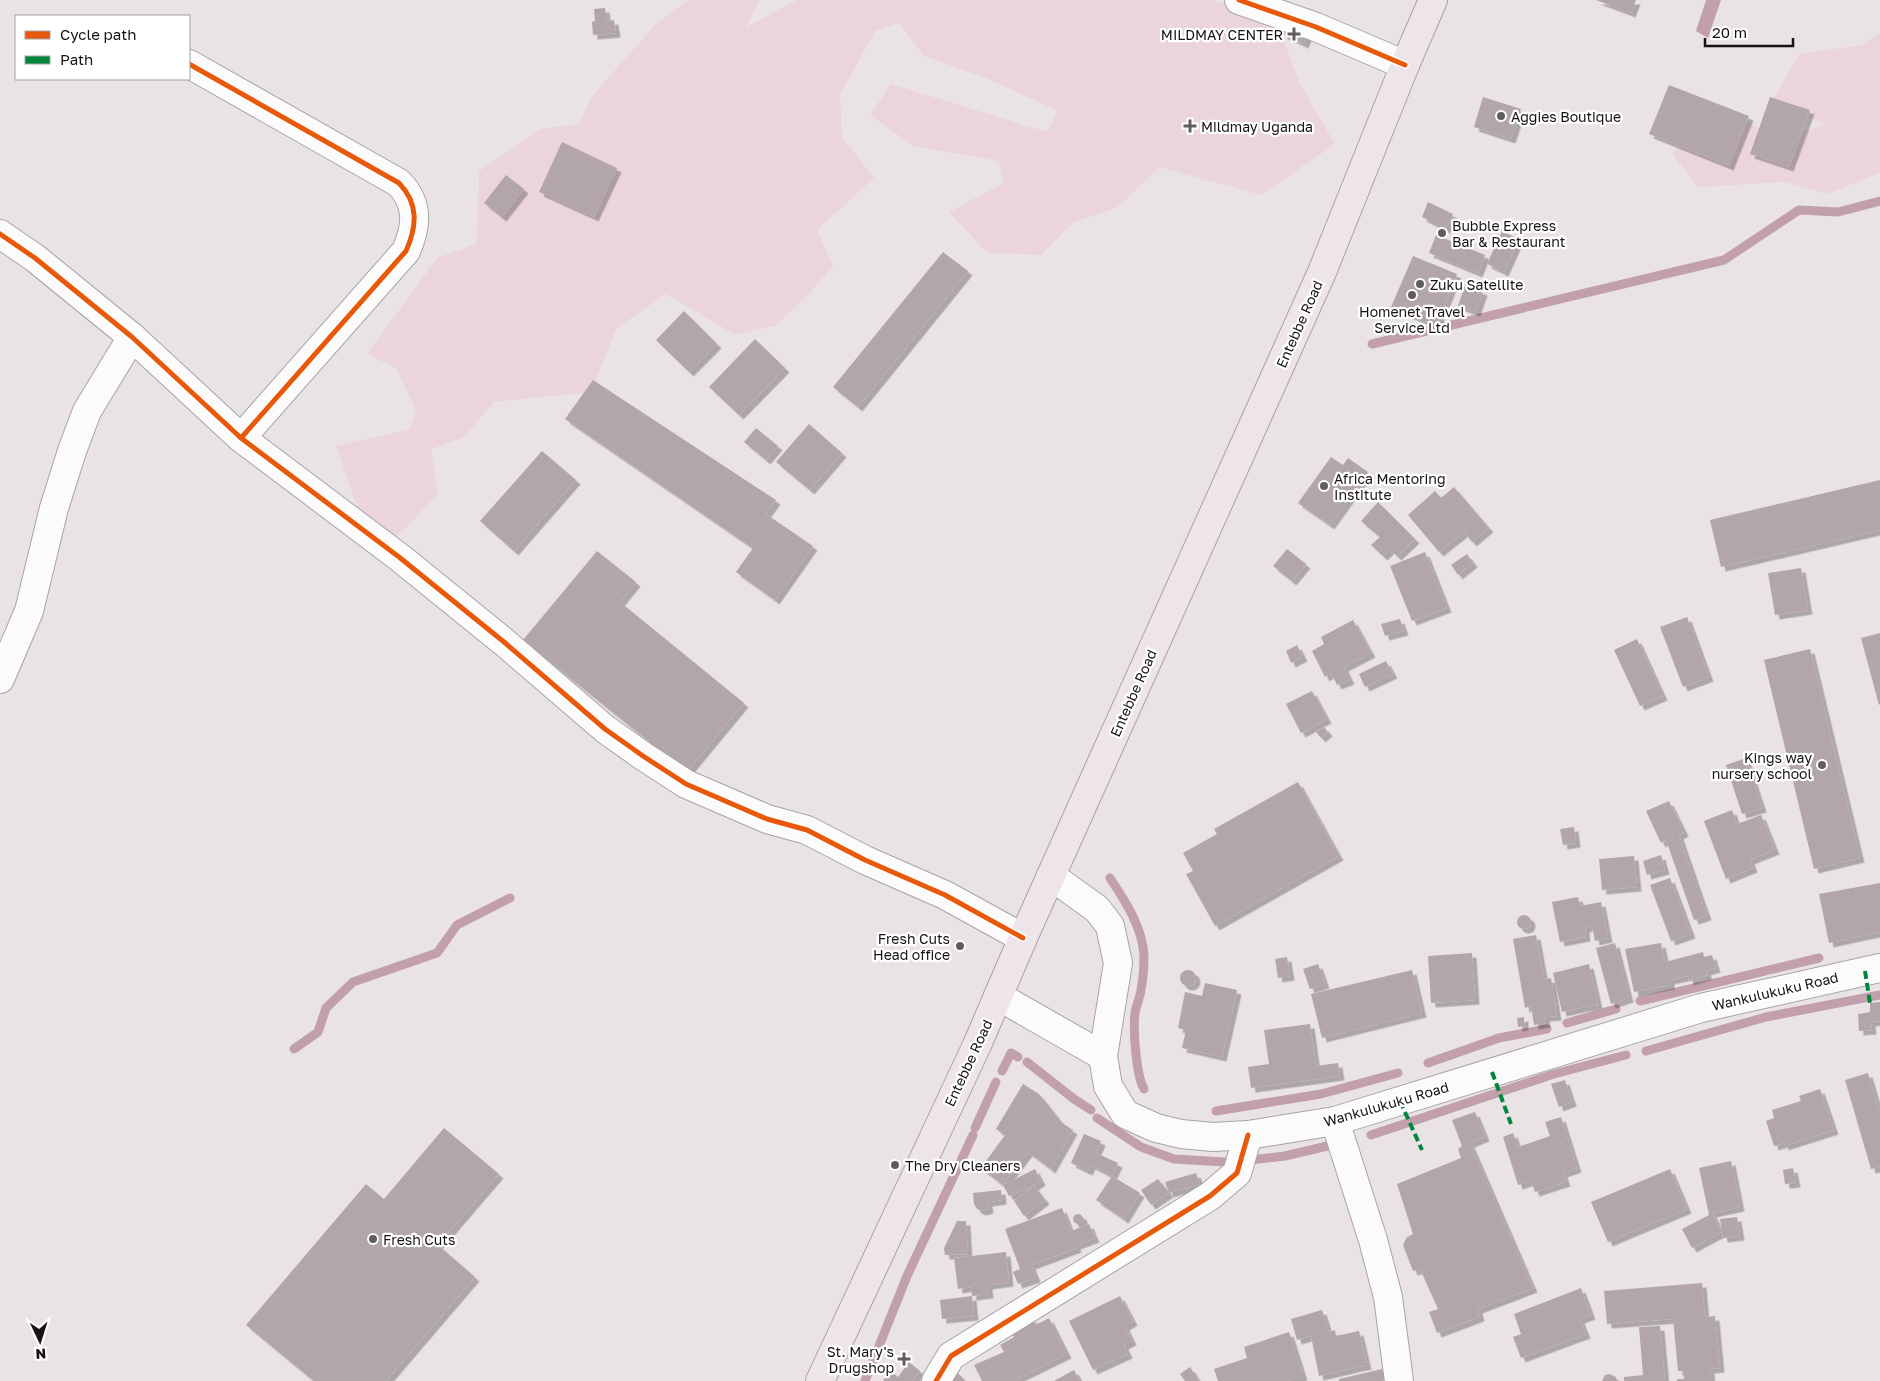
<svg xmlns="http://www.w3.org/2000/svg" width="1880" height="1381" font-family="'Golos Text',sans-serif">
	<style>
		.green { fill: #ebd4dd }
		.water { fill: #c29fad }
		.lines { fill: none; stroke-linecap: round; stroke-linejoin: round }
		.stream { stroke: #c29fad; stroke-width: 9 }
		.building { fill: #b2a6ab; filter: url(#shadow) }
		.street-casing { stroke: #a8a3a5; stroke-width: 30 }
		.secondary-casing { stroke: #a8a3a5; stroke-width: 30 }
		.primary-casing { stroke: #b09fa6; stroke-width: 30 }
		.street { stroke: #fcfbfb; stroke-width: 28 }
		.secondary { stroke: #fcfbfb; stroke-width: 28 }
		.primary { stroke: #ede5e9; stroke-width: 28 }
		.quiet { stroke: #00873e; stroke-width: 4; stroke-dasharray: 8 4; stroke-linecap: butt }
		.cycleway-casing { stroke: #fff; stroke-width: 8 }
		.cycleway { stroke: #e8590c; stroke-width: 5 }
		.poi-dot { fill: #615c5e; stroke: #fff; stroke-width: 2 }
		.labels { text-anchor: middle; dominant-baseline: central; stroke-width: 4.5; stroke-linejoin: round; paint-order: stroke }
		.poi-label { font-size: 14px; fill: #171315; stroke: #fff; text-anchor: start }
		.street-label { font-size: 14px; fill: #171315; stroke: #fff }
	</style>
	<defs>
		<filter id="shadow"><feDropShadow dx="4.5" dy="4.5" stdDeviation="0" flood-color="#0004"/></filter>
	</defs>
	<rect width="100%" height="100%" fill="#eae3e6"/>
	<g class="green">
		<polygon points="688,0 760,0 746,27 797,0 1210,0 1274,16 1302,88 1335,144 1261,195 1160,167 1118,207 1072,223 1041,255 987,253 949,212 1004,183 999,161 913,146 870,115 891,84 1047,132 1058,111 986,78 924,56 899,23 875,31 840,95 842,137 874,178 817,230 833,266 809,294 775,326 734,334 666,294 616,329 591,392 494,402 463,438 431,449 438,494 395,539 362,521 336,446 410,429 416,410 396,368 367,354 437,258 477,244 479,171 541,129 579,124 592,96 654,26"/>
		<polygon points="1880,33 1880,173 1827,194 1784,182 1698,187 1672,154 1723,106 1777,140 1826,125 1774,98 1799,54 1861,45"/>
	</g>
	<polygon class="water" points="1706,0 1721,0 1708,38 1696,31"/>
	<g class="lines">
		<g class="stream">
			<polyline points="1372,344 1724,260 1799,210 1838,212 1880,201"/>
			<path d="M1110 878C1125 901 1142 926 1144 955 1144 966 1143 979 1141 990 1140 998 1136 1005 1135 1013 1133 1029 1136 1075 1144 1089"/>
			<polyline points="1640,1001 1819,958"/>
			<polyline points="1567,1023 1616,1009"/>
			<polyline points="294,1049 318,1032 326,1008 353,982 437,953 457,925 510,898"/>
			<polyline points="1646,1051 1766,1017 1880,995"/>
			<polyline points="1027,1062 1074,1099 1091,1110"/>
			<polyline points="1428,1063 1499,1038 1547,1029"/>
			<polyline points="1002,1071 1011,1053 1018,1057"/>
			<polyline points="1216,1111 1321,1094 1398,1073"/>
			<polyline points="1097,1118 1141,1147 1174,1159 1225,1162"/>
			<polyline points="975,1128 996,1082"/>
			<polyline points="1371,1135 1554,1074 1626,1055"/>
			<polyline points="1250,1160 1285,1156 1336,1144"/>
			<polyline points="865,1381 907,1276 973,1135"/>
		</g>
	</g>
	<g class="building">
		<polygon points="1596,0 1636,0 1631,13"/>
		<polygon points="605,8 607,21 614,20 616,33 593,35 592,22 595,21 594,9"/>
		<polygon points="1289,19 1310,29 1304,44 1282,34"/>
		<polygon points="1669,85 1749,116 1729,166 1649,134"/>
		<polygon points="1483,97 1521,109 1511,139 1474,127"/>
		<polygon points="1770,97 1810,110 1789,167 1750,154"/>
		<polygon points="562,142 617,168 594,217 539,192"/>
		<polygon points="506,175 524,189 502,217 484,203"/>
		<polygon points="1428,202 1453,214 1446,229 1422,217"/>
		<polygon points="1502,231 1519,239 1504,272 1487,264"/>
		<polygon points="1436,235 1485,255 1478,273 1429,253"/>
		<polygon points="943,252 968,271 858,407 833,387"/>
		<polygon points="1413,256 1457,274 1436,326 1391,307"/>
		<polygon points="1465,285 1483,291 1476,312 1458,306"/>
		<polygon points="684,311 717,344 689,372 656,340"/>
		<polygon points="755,339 785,368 739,415 709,387"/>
		<polygon points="593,380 776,500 766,514 813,546 775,600 736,572 753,548 565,419"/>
		<polygon points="809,424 842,453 810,490 776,462"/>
		<polygon points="756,428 778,446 766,460 744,442"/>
		<polygon points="542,451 576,480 514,551 480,521"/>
		<polygon points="1331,457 1343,465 1348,458 1368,472 1330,525 1298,503"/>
		<polygon points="1880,480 1880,530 1721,567 1710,520"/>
		<polygon points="1454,487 1489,528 1472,542 1464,532 1439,552 1408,515 1435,491 1441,498"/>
		<polygon points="1378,502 1415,539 1397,556 1390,549 1383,556 1371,545 1380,537 1361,521"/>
		<polygon points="1287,549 1306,564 1292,581 1273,566"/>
		<polygon points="597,551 636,582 620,602 744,703 687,772 523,640"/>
		<polygon points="1425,552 1447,608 1412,621 1390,566"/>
		<polygon points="1467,554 1473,563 1458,575 1451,565"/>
		<polygon points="1801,568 1808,610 1775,615 1768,573"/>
		<polygon points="1687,617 1709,677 1683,687 1660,627"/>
		<polygon points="1400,619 1404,631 1385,636 1381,624"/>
		<polygon points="1353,620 1371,653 1344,667 1350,680 1337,685 1331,673 1325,677 1312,651 1324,644 1321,637"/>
		<polygon points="1880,633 1880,704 1879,705 1861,638"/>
		<polygon points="1637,639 1663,696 1640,706 1614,650"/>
		<polygon points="1297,645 1303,657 1291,663 1286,651"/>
		<polygon points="1810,649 1860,858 1814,869 1764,660"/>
		<polygon points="1386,661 1393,674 1365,687 1359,674"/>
		<polygon points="1312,691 1327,719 1301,733 1286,704"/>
		<polygon points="1324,727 1328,732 1321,738 1316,732"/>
		<polygon points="1746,758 1762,808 1742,814 1726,765"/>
		<polygon points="1298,782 1339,856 1215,926 1186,874 1193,871 1183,853 1217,834 1214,829"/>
		<polygon points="1669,801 1684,832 1679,835 1707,916 1694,920 1666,840 1661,843 1646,811"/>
		<polygon points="1732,810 1737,824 1761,815 1775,850 1750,860 1753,868 1726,879 1704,821"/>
		<polygon points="1574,827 1576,843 1563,845 1560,829"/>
		<polygon points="1661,855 1665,870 1647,875 1643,861"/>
		<polygon points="1634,856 1637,887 1602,890 1599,859"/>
		<polygon points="1670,878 1691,934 1671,941 1650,885"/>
		<polygon points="1880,883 1880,932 1829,943 1819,894"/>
		<polygon points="1578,897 1580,906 1601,902 1608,938 1595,941 1592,926 1585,928 1586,937 1560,942 1552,902"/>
		<circle cx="1524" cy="922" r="7"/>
		<polygon points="1536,935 1544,979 1551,978 1557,1016 1545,1017 1546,1023 1534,1025 1531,1006 1525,1008 1513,939"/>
		<polygon points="1615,943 1629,998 1611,1004 1596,948"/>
		<polygon points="1661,943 1665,962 1703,952 1704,957 1712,955 1716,968 1706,971 1708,975 1689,981 1688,976 1670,980 1670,985 1634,992 1625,949"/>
		<polygon points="1472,953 1475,1000 1431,1003 1428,956"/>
		<polygon points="1287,957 1290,976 1278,978 1275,959"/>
		<polygon points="1318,964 1325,984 1310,989 1303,969"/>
		<polygon points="1589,964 1598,1004 1562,1012 1553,973"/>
		<polygon points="1412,970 1422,1013 1322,1038 1311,994"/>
		<circle cx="1188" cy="978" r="8"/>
		<polygon points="1205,983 1237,990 1222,1057 1182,1048 1186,1030 1178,1028 1185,992 1202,996"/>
		<polygon points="1880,1002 1880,1021 1871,1022 1872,1030 1859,1031 1858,1014 1870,1012 1870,1003"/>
		<polygon points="1524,1017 1524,1026 1518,1027 1517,1018"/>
		<polygon points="1310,1024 1316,1066 1338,1063 1340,1076 1251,1088 1248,1067 1269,1064 1264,1030"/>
		<polygon points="1868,1073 1880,1113 1880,1167 1871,1169 1845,1080"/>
		<polygon points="1565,1080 1572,1102 1559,1107 1551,1084"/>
		<polygon points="1023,1084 1039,1094 1062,1123 1073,1130 1051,1169 1028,1152 1003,1185 1035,1169 1041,1181 1034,1186 1045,1200 1024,1216 1014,1201 1034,1186 1009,1196 1003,1185 981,1168 1005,1135 996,1129"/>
		<polygon points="1820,1089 1834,1130 1784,1146 1784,1143 1774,1146 1766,1121 1774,1118 1772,1110 1801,1101 1799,1096"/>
		<polygon points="1475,1112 1485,1137 1470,1143 1533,1288 1478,1309 1480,1317 1437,1333 1429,1312 1438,1309 1420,1269 1413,1271 1403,1245 1407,1237 1413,1234 1397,1184 1461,1158 1458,1149 1462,1146 1452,1120"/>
		<polygon points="1561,1117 1577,1168 1563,1173 1566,1182 1535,1192 1531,1181 1518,1185 1503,1137 1513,1133 1518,1147 1550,1136 1545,1122"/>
		<polygon points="444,1128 499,1174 438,1245 475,1277 386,1381 314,1381 246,1325 366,1184 384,1199"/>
		<polygon points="1084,1134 1101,1141 1096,1153 1118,1163 1112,1176 1140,1193 1124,1219 1096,1200 1112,1176 1091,1165 1088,1171 1071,1163"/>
		<polygon points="1731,1161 1740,1207 1712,1213 1722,1232 1720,1219 1737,1217 1740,1236 1723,1238 1722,1232 1692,1248 1682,1229 1709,1215 1699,1168"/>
		<polygon points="1793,1168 1796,1183 1785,1184 1783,1170"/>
		<polygon points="1670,1169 1687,1209 1608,1242 1591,1202"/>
		<polygon points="1196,1173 1200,1184 1169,1193 1165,1182"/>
		<polygon points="1158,1179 1169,1193 1151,1205 1141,1190"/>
		<polygon points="1001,1190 1002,1200 988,1202 989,1209 982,1211 977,1209 974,1204 973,1193"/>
		<polygon points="1062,1208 1071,1231 1089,1224 1095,1238 1076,1245 1077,1248 1031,1265 1036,1278 1018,1284 1013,1272 1020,1269 1005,1229"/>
		<circle cx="1078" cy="1219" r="5"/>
		<polygon points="957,1221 966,1221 968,1254 945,1255 944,1248"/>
		<polygon points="1006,1252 1009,1282 988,1285 989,1294 972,1296 971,1287 958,1289 954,1258"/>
		<polygon points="1702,1283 1705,1317 1715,1316 1720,1368 1710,1369 1711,1381 1677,1381 1677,1379 1684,1379 1683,1371 1678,1371 1673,1319 1607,1324 1604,1291"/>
		<polygon points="1581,1288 1591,1315 1580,1319 1586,1334 1521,1358 1513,1337 1521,1334 1514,1314"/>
		<polygon points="972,1296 974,1316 942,1319 940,1300"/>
		<polygon points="1120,1296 1133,1321 1125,1326 1132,1341 1124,1345 1128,1354 1093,1370 1069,1321"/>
		<polygon points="1322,1310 1329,1332 1335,1330 1336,1336 1359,1331 1367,1365 1319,1376 1311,1336 1297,1340 1291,1319"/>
		<polygon points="1033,1318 1036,1325 1049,1318 1067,1354 1016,1379 1017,1381 982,1381 974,1365 1004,1352 1000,1345 1014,1337 1010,1329"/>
		<polygon points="1660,1326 1665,1381 1624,1381 1624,1377 1643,1375 1639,1327"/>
		<polygon points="1289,1332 1303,1376 1288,1381 1218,1381 1214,1369 1247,1358 1244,1347"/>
		<polygon points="909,1362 920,1371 912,1381 883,1381 890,1371 898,1377"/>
		<polygon points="1190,1367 1199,1381 1185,1381 1180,1374"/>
		<polygon points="1382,1369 1385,1379 1382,1381 1339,1381 1339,1379"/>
		<polygon points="1074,1370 1080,1381 1054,1381"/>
		<polygon points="957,1372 965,1381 947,1381"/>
		<polygon points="1610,1374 1616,1377 1617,1381 1602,1381 1605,1375"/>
	</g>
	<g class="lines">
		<defs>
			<g id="street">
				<polyline points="1239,0 1316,27 1405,65"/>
				<path d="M189 64 399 183C419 204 417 226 406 251L241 438"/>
				<polyline points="0,234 35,258 132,337 241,438 399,557 504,642 605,729 643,756 686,784 767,819 807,830 865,860 945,895 1023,938"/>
				<polyline points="0,679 29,611 54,508 72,451 87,411 132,337"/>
				<polyline points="1335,1121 1373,1240 1388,1297 1399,1381"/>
				<polyline points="936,1381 951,1356 1210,1196 1237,1173 1248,1135"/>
			</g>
			<g id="secondary">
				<polyline points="1051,876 1097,909 1110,926 1118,963 1103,1056 1108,1086 1125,1114 1156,1128 1181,1134 1213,1137 1248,1135 1335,1121 1701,1008 1880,968"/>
				<polyline points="998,996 1103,1056"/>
			</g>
			<polyline id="primary" points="820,1381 977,1045 1023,938 1322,272 1405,65 1433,0"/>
		</defs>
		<use href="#street" class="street-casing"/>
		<use href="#secondary" class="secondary-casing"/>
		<use href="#primary" class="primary-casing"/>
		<use href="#street" class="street"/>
		<use href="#secondary" class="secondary"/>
		<use href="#primary" class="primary"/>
		<g class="quiet">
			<polyline points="1865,971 1870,1003"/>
			<polyline points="1492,1072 1511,1124"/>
			<polyline points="1400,1101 1422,1150"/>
		</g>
		<defs>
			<g id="cycleway">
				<polyline points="1239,0 1316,27 1405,65"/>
				<path d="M189 64 399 183C419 204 417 226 406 251L241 438"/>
				<polyline points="0,234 35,258 132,337 241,438 399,557 504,642 605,729 643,756 686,784 767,819 807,830 865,860 945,895 1023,938"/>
				<polyline points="936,1381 951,1356 1210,1196 1237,1173 1248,1135"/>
			</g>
		</defs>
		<use href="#cycleway" class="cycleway-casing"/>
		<use href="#cycleway" class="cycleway"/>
	</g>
	<g class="poi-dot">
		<path d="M1291.5 26.5h5v5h5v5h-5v5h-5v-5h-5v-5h5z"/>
		<circle cx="1501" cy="116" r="5"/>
		<path d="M1187.5 118.5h5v5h5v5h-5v5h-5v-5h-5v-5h5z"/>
		<circle cx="1442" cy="233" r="5"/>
		<circle cx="1420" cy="284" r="5"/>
		<circle cx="1412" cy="295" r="5"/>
		<circle cx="1324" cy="486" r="5"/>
		<circle cx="1822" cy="765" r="5"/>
		<circle cx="960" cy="946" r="5"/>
		<circle cx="895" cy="1165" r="5"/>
		<circle cx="373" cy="1239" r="5"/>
		<path d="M901.5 1351.5h5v5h5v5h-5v5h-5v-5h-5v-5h5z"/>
	</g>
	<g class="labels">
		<g class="poi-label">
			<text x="1283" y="34" text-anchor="end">MILDMAY CENTER</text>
			<text x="1511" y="116">Aggies Boutique</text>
			<text x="1201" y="126">Mildmay Uganda</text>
			<text x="1452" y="225">Bubble Express<tspan x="1452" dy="16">Bar &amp; Restaurant</tspan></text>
			<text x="1430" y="284">Zuku Satellite</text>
			<text x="1412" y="311" text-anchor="middle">Homenet Travel<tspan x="1412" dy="16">Service Ltd</tspan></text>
			<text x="1334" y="478">Africa Mentoring<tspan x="1334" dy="16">Institute</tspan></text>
			<text x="1812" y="757" text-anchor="end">Kings way<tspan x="1812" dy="16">nursery school</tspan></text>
			<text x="950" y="938" text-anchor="end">Fresh Cuts<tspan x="950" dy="16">Head office</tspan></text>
			<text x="905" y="1165">The Dry Cleaners</text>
			<text x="383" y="1239">Fresh Cuts</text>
			<text x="894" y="1351" text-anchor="end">St. Mary's<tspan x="894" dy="16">Drugshop</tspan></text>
		</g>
		<g class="street-label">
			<text transform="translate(1299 324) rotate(-66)">Entebbe Road</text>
			<text transform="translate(1133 693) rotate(-66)">Entebbe Road</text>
			<text transform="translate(1775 991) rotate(-13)">Wankulukuku Road</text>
			<text transform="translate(968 1063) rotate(-65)">Entebbe Road</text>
			<text transform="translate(1386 1104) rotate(-16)">Wankulukuku Road</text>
		</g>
	</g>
	<rect x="15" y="15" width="175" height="65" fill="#ffffff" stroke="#a2a1a1"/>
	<rect x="25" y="31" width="25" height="8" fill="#e8590c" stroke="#a2a1a1"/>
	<text x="60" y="40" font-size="15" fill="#171315">Cycle path</text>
	<rect x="25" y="56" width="25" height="8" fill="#00873e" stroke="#a2a1a1"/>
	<text x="60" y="65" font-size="15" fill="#171315">Path</text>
	<g transform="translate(40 1341) rotate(176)" stroke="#ffffff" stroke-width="4" paint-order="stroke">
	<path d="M0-4L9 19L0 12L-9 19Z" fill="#171315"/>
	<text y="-8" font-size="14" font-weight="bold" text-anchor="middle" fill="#171315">N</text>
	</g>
	<path d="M1705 38v8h88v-8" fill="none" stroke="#171315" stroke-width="2.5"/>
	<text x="1712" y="38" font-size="15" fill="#171315" stroke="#ffffff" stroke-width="4" paint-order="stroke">20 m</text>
</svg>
